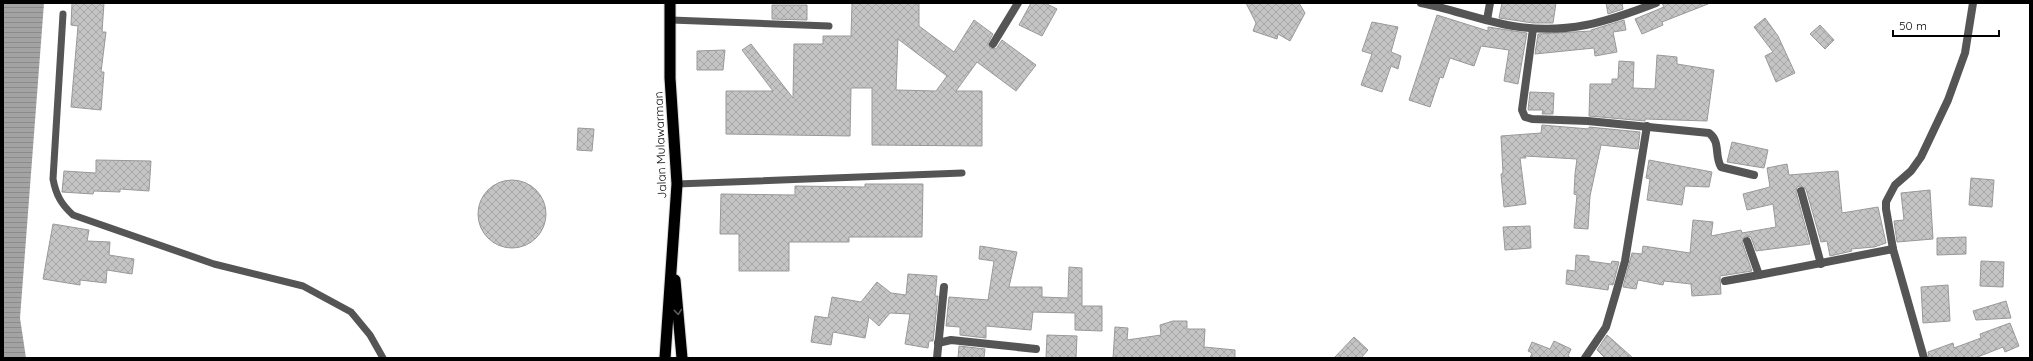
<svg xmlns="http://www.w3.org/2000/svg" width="2033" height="361" font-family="Quicksand,sans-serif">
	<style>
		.water { fill: url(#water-rules) }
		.building { fill: url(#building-cross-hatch); stroke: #999; fill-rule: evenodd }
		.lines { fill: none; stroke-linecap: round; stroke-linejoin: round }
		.trunk-casing { stroke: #dbdbdb; stroke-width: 13 }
		.service { stroke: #555; stroke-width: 7 }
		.minor { stroke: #555; stroke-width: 8 }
		.trunk { stroke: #000; stroke-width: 11 }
		.oneway { stroke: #595959 }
		.labels { text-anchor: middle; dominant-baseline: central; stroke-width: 3; stroke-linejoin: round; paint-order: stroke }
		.street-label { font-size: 12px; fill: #000; stroke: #fff }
	</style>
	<defs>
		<pattern id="water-rules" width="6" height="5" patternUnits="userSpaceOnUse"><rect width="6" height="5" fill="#a3a3a3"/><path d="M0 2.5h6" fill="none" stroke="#8b8b8b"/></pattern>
		<pattern id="building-cross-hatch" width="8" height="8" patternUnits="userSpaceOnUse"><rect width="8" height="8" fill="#c4c4c4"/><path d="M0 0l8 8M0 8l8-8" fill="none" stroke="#a7a7a7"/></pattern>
	</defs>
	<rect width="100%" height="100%" fill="#fff"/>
	<polygon class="water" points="3,3 44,3 20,318 26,358 3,358"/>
	<g class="building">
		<polygon points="72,3 104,3 102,32 106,32 101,72 104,72 101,110 71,107 78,26 71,25"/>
		<path d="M852 3H919V26L954 52 974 20 993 34 988 43 990 48 996 49 1002 40 1036 65 1016 91 977 62 956 91H982V146L872 145V88H851L850 136 726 134V91H773L742 50 751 44 793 98 794 44H823V36H851ZM898 39 947 76 936 91 896 90Z"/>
		<polygon points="1031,3 1045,3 1057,9 1042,36 1019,25"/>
		<polygon points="1246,3 1299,3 1305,13 1290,41 1278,34 1277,39 1253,31 1256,23"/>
		<polygon points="1502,3 1556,3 1553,23 1533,23 1499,18"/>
		<polygon points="1606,3 1622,3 1623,9 1608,14"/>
		<polygon points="1662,3 1707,3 1708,4 1662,22 1663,25 1642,34 1635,19 1664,7"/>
		<polygon points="772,5 807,5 807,20 772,19"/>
		<polygon points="1437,15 1488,31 1488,27 1527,33 1518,84 1504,81 1509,50 1481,46 1474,66 1450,58 1443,78 1440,77 1430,107 1409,100"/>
		<polygon points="1765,18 1778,36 1795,73 1776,82 1765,56 1773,52 1754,27"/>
		<polygon points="1624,20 1626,30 1613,32 1617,52 1595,56 1594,48 1535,54 1538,34 1591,31 1591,30"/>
		<polygon points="1372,22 1398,27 1391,52 1401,56 1398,69 1391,66 1382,92 1361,85 1372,54 1362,51"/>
		<polygon points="1820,25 1834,40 1825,49 1810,34"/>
		<polygon points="725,50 723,70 697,70 697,51"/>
		<polygon points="1657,55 1677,57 1677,64 1714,70 1707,121 1645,119 1645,121 1589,116 1590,84 1612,84 1612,79 1618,79 1619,61 1634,62 1633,88 1655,89"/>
		<polygon points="1530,92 1554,93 1553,114 1542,114 1543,110 1528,110"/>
		<polygon points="1542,125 1589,129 1589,127 1640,132 1638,149 1601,145 1590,196 1588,229 1574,228 1577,195 1574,194 1575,174 1577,159 1525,156 1526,158 1520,158 1526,204 1504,207 1501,174 1503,173 1501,136 1541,133"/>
		<polygon points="578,128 594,129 592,151 577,150"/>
		<polygon points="1732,142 1768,150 1764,168 1727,162"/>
		<polygon points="96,160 151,161 149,191 120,189 120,192 94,191 93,194 62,192 64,171 96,173"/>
		<polygon points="1649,160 1712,172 1709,187 1685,186 1682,205 1647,200 1650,179 1646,178"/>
		<polygon points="1787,164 1789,175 1838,171 1842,213 1878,207 1886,243 1874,247 1851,249 1852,251 1830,256 1827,241 1821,242 1806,189 1800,186 1797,187 1796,192 1810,244 1756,251 1751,237 1745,236 1742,242 1752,271 1720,276 1721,294 1692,296 1691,284 1664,281 1663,285 1638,280 1636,289 1623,287 1632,253 1642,254 1643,246 1690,253 1693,220 1713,222 1711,236 1741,230 1742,233 1776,227 1773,204 1747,210 1743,194 1770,187 1767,168"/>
		<polygon points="1971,178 1994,180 1992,207 1969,205"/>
		<circle cx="512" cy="214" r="34"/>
		<polygon points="865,184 923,184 922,237 849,237 849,242 789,242 789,271 739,271 739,234 720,234 721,194 795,195 795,186 865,187"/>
		<polygon points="1930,190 1933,239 1897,242 1894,221 1904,220 1901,193"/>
		<polygon points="53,224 89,230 87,241 110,242 109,255 134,259 132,274 107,270 106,283 80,280 80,285 43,279"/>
		<polygon points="1530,226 1531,248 1505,250 1503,227"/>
		<polygon points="1966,237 1966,254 1937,255 1937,238"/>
		<polygon points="980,246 1017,252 1009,287 1042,287 1042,297 1068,298 1069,267 1082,268 1082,306 1102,306 1102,331 1075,330 1075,313 1033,312 1031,330 986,326 986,338 960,335 960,327 946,326 949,297 988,300 994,261 979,259"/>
		<polygon points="1576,255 1589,256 1589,261 1611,264 1612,261 1619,262 1613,285 1609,284 1608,290 1566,284 1567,270 1575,271"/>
		<polygon points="1981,261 2004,262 2003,287 1980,286"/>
		<polygon points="908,274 937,276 935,296 938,296 933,341 929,341 928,348 905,344 910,314 890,313 879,326 869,317 865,338 833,332 831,345 811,342 815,316 828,318 832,297 861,302 877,282 891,293 906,295"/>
		<polygon points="1948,285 1950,321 1923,323 1921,287"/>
		<polygon points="2006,301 2011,318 1976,320 1973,311"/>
		<polygon points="1173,321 1187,321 1187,329 1205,329 1204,347 1235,350 1235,358 1113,358 1115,327 1128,328 1127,340 1161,335 1160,325"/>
		<polygon points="2010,323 2019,346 2005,352 2003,347 1975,358 1929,358 1928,352 1953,343 1954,348 1981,338 1980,334"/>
		<polygon points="1047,335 1077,336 1076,358 1046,358"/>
		<polygon points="1607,335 1633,358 1605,358 1597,350"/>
		<polygon points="1354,337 1368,350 1361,358 1334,358"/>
		<polygon points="1554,341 1571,349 1568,356 1571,358 1530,358 1532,353 1528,351 1532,342 1550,349"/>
		<polygon points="959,346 985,349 984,358 958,358"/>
	</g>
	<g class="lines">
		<defs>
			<g id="trunk">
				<polyline points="675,280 682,358"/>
				<polyline points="665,358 677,184 670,78 670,3"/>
			</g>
		</defs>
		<use href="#trunk" class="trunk-casing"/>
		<g class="service">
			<path d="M63 14 53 179C56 195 61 204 73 215L214 264 303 286 351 312 370 335 383 358"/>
			<polyline points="671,20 829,26"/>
			<polyline points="677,184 962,173"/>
		</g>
		<g class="minor">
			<path d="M1421 3C1452 9 1482 21 1513 26 1566 35 1607 22 1656 3"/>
			<polyline points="1487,20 1490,3"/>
			<path d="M1533 29 1522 110 1525 117 1532 119 1588 121 1709 133C1721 142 1714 155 1721 167L1754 175"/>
			<polyline points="993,44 1018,3"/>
			<polyline points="1801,191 1821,264"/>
			<polyline points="1747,241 1759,275 1893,249"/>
			<polyline points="1725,281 1759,275"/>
			<polyline points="938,343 951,340 1036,349"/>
			<polyline points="937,358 944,287"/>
			<polyline points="1585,358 1606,327 1616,293 1625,261 1647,126"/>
			<polyline points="1924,358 1893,249 1886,209 1886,202 1895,185 1911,171 1921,157 1948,100 1965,53 1973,3"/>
		</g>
		<use href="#trunk" class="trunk"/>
	</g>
	<defs><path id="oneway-chevron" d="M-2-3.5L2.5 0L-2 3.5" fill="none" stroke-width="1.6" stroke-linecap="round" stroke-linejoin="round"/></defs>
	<use class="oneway" href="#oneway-chevron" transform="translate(678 312) rotate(84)"/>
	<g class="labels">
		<g class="street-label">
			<text transform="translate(660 145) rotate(-92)">Jalan Mulawarman</text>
		</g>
	</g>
	<rect width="2033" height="361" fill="none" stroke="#000000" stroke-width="8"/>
	<path d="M1893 30v6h106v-6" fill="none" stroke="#000000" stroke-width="2"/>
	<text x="1899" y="30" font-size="12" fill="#000000" stroke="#ffffff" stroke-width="3" paint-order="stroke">50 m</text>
</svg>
